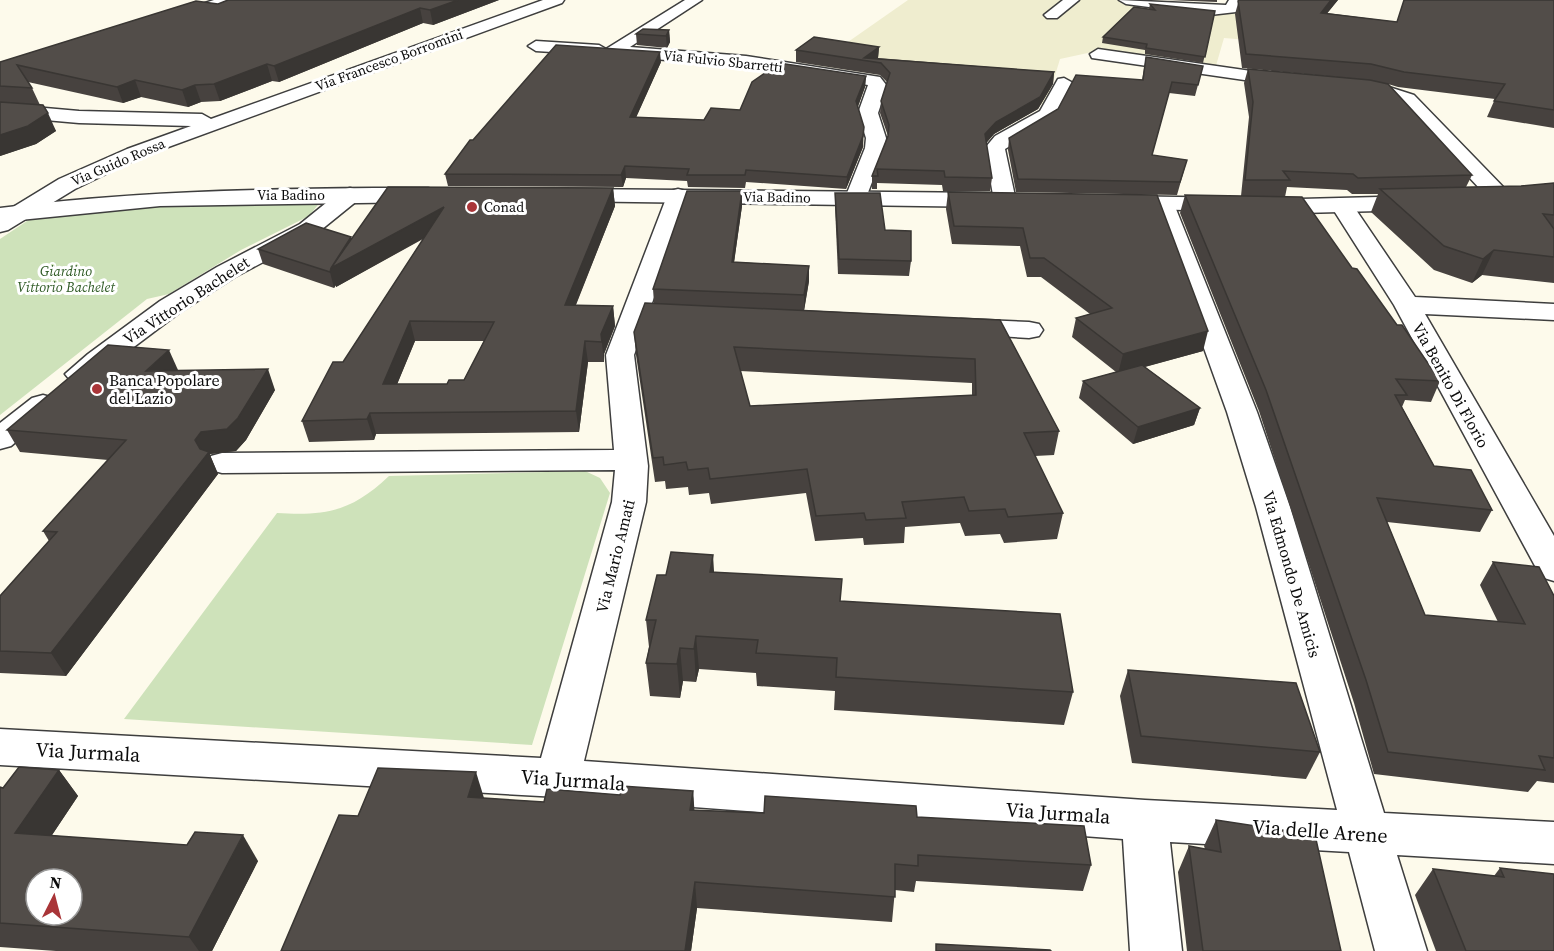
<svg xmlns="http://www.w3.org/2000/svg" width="1554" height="951" font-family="'Source Serif 4',serif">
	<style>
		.farmland { fill: #efedcf }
		.green { fill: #cee2ba }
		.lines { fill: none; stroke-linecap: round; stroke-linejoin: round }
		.minor-casing { stroke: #3e3e3e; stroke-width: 3 }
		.tertiary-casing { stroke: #3e3e3e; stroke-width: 3 }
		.minor { fill: #fff; fill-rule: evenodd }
		.tertiary { fill: #fff; fill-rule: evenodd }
		.wall { fill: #47423f; fill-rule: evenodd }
		.shaded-wall { fill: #393633 }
		.building { fill: #524d49; stroke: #393633; stroke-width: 1.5; fill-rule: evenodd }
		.poi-dot { fill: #a93538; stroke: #fff; stroke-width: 2 }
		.labels { text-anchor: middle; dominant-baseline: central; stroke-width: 6; stroke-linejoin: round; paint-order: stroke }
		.far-street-label { font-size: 14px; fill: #0b0b0b; stroke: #fff }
		.far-poi-label { font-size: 14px; fill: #0b0b0b; stroke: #fff; text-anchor: start }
		.far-park-label { font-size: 14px; font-style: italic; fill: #2e5a24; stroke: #fff }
		.street-label { font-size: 16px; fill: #0b0b0b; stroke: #fff }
		.poi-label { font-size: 16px; fill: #0b0b0b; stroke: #fff; text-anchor: start }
		.near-street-label { font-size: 20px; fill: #0b0b0b; stroke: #fff }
	</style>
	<rect width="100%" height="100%" fill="#fdfaeb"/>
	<polygon class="farmland" points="908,0 1155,0 1292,16 1284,43 1224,38 1215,69 1097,51 1060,59 1046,105 985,99 897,77 815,65"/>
	<g class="green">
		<polygon points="321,201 309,216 241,250 169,294 147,299 0,415 0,239 30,219 118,205"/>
		<path d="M585 471 600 478 610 493 532 745 124 719 277 513C327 516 352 511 389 476Z"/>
	</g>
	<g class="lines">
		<defs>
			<g id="minor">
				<polygon points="214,0 236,0 234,3 181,20 176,22 168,17 171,14"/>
				<polygon points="543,0 564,0 562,3 141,157 75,189 8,230 0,232 0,215 59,179 127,149 191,126 79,123 0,116 0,104 79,111 202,114 211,119"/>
				<polygon points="685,0 702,0 630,47 746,56 880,77 887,86 878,113 886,138 885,148 864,203 848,203 845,198 865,148 866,138 858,113 868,85 746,66 613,56 606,52 599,55 536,51 528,46 536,41 599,45 606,49"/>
				<polygon points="1063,0 1079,0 1057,18 1047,18 1044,15"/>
				<polygon points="1119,0 1226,5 1229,0 1243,0 1236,12 1210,15 1126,4"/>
				<polygon points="1098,49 1292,77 1301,82 1292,87 1092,58 1090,54"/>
				<polygon points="1064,78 1073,83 1055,119 1005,149 1016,201 1013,206 997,206 994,201 985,148 995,136 1040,111 1058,79"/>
				<polygon points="1355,82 1389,87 1414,95 1510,194 1513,199 1510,204 1494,204 1400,103 1385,97 1349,91 1346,87"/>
				<polygon points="350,188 358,190 361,195 358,200 316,234 235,277 179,313 90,380 80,383 70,380 65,374 88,354 160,301 217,267 300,224 342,190"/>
				<polygon points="678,189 686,191 689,196 634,355 648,466 646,502 584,761 1145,800 1337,810 1256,507 1227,412 1152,204 1155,199 1171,199 1174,204 1257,412 1290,507 1384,813 1554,822 1554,864 1397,855 1427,951 1375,951 1349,852 1170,842 1182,951 1130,951 1123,839 558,797 0,765 0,729 541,758 612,502 615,470 222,473 211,470 206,463 211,456 222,453 614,450 606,355 667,196 670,191"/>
				<polygon points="1342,199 1350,201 1415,297 1554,304 1554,320 1425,314 1554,536 1554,581 1541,577 1394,305 1331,206 1334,201"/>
				<polygon points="961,319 1029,322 1039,324 1043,330 1039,336 1029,338 951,333 947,327 951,321"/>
				<polygon points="43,395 54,398 58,404 54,410 11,446 0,449 0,423 32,398"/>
			</g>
			<g id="tertiary">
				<path d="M374 188H428L436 190 439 195 436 200 428 202 160 206 0 222V208C124 192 249 189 374 188Z"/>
				<polygon points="569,189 991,193 999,195 1002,200 999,205 991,207 561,201 558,196 561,191"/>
				<polygon points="1115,196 1301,199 1417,196 1425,198 1428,203 1425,208 1417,210 1301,213 1107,208 1104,203 1107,198"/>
			</g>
		</defs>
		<use href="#minor" class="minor-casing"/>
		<use href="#tertiary" class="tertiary-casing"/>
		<use href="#minor" class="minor"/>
		<use href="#tertiary" class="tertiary"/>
	</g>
	<g class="wall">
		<polygon points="499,0 433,25 423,23 279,82 272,81 220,101 201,102 188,107 141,97 123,103 28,82 32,88 40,105 56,131 36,144 0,156 0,62 218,4"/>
		<polygon points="1167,0 1217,0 1217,2"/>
		<polygon points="1239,0 1338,0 1327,13 1397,22 1554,0 1554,128 1487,117 1495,99 1398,87 1388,84 1472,175 1466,187 1521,186 1554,183 1554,283 1482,275 1472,283 1434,270 1371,212 1378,194 1352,194 1347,190 1287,187 1285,197 1352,268 1397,325 1440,381 1431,402 1405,400 1402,407 1434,466 1492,510 1480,532 1387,522 1425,615 1498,622 1480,585 1493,562 1554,596 1554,783 1537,781 1528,792 1374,774 1354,703 1259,411 1180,213 1185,195 1241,196 1249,117 1244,83 1248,69 1369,80 1242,68 1235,14"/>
		<polygon points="1150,4 1215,11 1203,63 1145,54 1145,50 1102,43 1103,37 1149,9"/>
		<polygon points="669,30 670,42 667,48 637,45 636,34"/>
		<polygon points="879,47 878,58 1054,72 1053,84 1038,109 994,134 986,143 992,178 990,191 943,191 942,185 877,183 877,189 872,189 872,176 888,136 880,113 881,101 887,82 880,75 796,62 796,50"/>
		<polygon points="1146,57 1203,66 1195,96 1169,93 1152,155 1187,160 1177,195 1016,192 1008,150 1009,138 1142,80"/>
		<polygon points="661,62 636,117 704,120 866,76 865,87 858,106 863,147 846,189 746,182 745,188 688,187 687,181 626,178 623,187 448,186 445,174 473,140"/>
		<path d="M613 188 615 206 576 305 613 306 615 326 604 354V362H588L579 432 376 434 374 440 309 442 302 421 343 362 423 239 336 287V285L334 288 263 264 258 249 351 237V239ZM415 341H484L464 380 447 384H397Z"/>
		<polygon points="948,192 1157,195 1203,351 1145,367 1200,408 1194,425 1133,444 1079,398 1083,381 1116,372 1072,337 1076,318 1090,314 1041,277 1027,277 1020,246 952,244 946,209"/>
		<polygon points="835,193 885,230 911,261 909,276 838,274 835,207"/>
		<path d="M742 206 734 262 809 266V281L804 310 1000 320 1059 431 1054 455 1035 456 1063 513 1057 539 1004 543 1000 534 965 536 960 523 905 527 904 543 864 545 863 538 815 541 806 493 711 504 709 493 689 495 688 487 666 489 665 481 655 482 636 355 634 332 654 303 653 289ZM740 371 972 383V395L750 406Z"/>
		<polygon points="178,370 275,390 246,440 236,451 210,454 210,455 218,474 66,676 0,673 0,596 49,541 43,531 108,460 20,452 7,430"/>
		<polygon points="714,572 840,601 1073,692 1064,725 834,710 835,691 757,686 756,673 699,669 696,682 683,681 680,698 650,696 646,663 649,647 646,620 666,575"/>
		<polygon points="1128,670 1320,752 1306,779 1132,763 1120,696"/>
		<polygon points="59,770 78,796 52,835 258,861 212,951 56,951 0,947 0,787 3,788"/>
		<polygon points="693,791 694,810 917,817 1091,865 1083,891 916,881 914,892 895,890 892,922 697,908 691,951 281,951 358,816 484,798 544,802 620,795"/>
		<polygon points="1216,820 1341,951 1187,951 1178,872 1189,846 1205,849 1204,846"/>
		<polygon points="1500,868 1554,951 1436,951 1415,895 1433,869 1494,876"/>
	</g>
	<g class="shaded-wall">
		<polygon points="458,0 499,0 433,25 430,10"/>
		<polygon points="1331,0 1338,0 1317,26 1321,13"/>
		<polygon points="420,8 423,23 279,82 274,66"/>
		<polygon points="669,30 670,42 667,48 666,36"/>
		<polygon points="879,47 878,58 864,58"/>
		<polygon points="660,52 661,62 631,129 630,117"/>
		<polygon points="267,64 272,81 220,101 214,84"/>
		<polygon points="1054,72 1053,84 1038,109 994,134 983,147 985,134 996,122"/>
		<polygon points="866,76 865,87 856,112 856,101"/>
		<polygon points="135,80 141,97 123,103 117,87"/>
		<polygon points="195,85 201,102 188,107 182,90"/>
		<polygon points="48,113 56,131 36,144 0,156 0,135"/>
		<polygon points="864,127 863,147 846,189 847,177"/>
		<polygon points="625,166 626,178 623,187 621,175"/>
		<polygon points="613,188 615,206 568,324 565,305"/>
		<polygon points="742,191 742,206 732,277 732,262"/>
		<polygon points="444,207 447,225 336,287 336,285 334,288 330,272 331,268 351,237 355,252"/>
		<polygon points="1494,250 1482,275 1472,283 1483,259"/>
		<polygon points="809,266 809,281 804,311 804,295"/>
		<polygon points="613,306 615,326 604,354 604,362 601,334"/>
		<polygon points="410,321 415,341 389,404 383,384"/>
		<polygon points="1208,331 1203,351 1118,374 1123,354"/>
		<polygon points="585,341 588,362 579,432 576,411"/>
		<polygon points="169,350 178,370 146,371"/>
		<polygon points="268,369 275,390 246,440 236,451 210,454 210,455 218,474 66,676 51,653 195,440 201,432"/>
		<polygon points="1200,408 1194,425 1133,444 1138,427"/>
		<polygon points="370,413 376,434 374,440 367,419"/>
		<polygon points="713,555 715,588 710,572"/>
		<polygon points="696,636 699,669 696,682 694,649"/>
		<polygon points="680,648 683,681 680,698 677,664"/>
		<polygon points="59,770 78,796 36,859 15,833"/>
		<polygon points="476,772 484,798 468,797"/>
		<polygon points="693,791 695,817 690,810"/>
		<polygon points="243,835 258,861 212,951 199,951 189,937"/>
		<polygon points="695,882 697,908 691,951 685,951"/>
	</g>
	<g class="building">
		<polygon points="228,0 458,0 430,10 420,8 274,66 267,64 214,84 195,85 182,90 135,80 117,87 17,65 32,88 0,86 0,62 196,1 218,4"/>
		<polygon points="1239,0 1331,0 1321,13 1397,22 1404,0 1554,0 1554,110 1494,101 1505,84 1404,72 1371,64 1246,54 1238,1"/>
		<polygon points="1150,4 1215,11 1205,57 1146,48 1147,44 1103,37 1134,7 1155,10"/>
		<polygon points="643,29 669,30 666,36 636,34"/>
		<polygon points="814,37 879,47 864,58 1054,72 1040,97 996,122 985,134 992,178 945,177 944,171 877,169 878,176 872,176 888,136 889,125 881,101 890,73 881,63 796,50"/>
		<polygon points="556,45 660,52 630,117 704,120 711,108 740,110 752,82 779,63 866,76 856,101 864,127 863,136 847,177 746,170 745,175 687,175 689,169 625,166 621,175 445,174 470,140 473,140"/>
		<polygon points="1146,57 1203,66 1198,85 1172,82 1152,155 1187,160 1180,182 1018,179 1009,138 1058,109 1076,75 1143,80"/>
		<polygon points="1248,69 1370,80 1388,84 1472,175 1358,178 1353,174 1283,171 1290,180 1245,180 1253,102"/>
		<polygon points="0,102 43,105 48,113 28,126 0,135"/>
		<polygon points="1554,183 1554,215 1543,214 1554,229 1554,257 1494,250 1483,259 1444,246 1380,189 1521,186"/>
		<path d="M388 187 613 188 565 305 613 306 601 334 602 342 585 341 576 411 370 413 367 419 302 421 333 362H343L444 207 331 268ZM410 321 494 322 464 380H449L447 384H383Z"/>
		<polygon points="687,191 742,191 732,262 809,266 804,295 653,289"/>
		<polygon points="948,192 1157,195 1208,331 1123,354 1076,318 1112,308 1044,258 1030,258 1023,228 954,226"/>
		<polygon points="835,193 880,193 885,230 911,231 911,261 839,259"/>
		<polygon points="1185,195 1302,197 1352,268 1357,269 1397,325 1402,325 1440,381 1396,379 1407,395 1395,395 1434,466 1471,470 1492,510 1377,498 1425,615 1525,624 1493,562 1539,567 1554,596 1554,758 1539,756 1545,770 1388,752 1366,680 1266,390"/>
		<polygon points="306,223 351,237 331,268 330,272 258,249"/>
		<path d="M645 303 1000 320 1059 431 1024 433 1063 513 1008 517 1005 509 969 511 964 497 902 502 906 518 866 520 864 513 816 516 807 469 710 479 708 468 688 470 686 462 664 465 663 457 653 458 634 332ZM734 347 975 359 976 395 750 406Z"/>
		<polygon points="108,345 169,350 146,371 268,369 238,418 227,429 201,432 195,440 200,449 209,452 51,653 0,651 0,596 57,532 43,531 126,440 7,430"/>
		<polygon points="1142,365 1200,408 1138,427 1083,381"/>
		<polygon points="671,552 713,555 710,572 842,579 840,601 1060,614 1073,692 836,677 837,658 756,653 758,640 696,636 694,649 680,648 677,664 646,663 656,620 646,620 657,575 666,575"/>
		<polygon points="1128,670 1296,683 1320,752 1141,736"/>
		<path d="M19 767 59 770 15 833 187 845 195 832 243 835 189 937 0 923V787L3 788ZM36 879H72V915H36Z"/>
		<polygon points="378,768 476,772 468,797 544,802 547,789 620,795 622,786 693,791 690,810 764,813 765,796 916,806 917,817 1084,826 1091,865 918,855 918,866 895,864 895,897 695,882 685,951 281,951 339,815 358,816"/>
		<polygon points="1216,820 1315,835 1341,951 1203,951 1189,846 1221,852"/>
		<polygon points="1500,868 1554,874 1554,951 1466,951 1433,869 1504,877"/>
		<polygon points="936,944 1050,950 1051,951 936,951"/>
	</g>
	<g class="poi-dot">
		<circle cx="472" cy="207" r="6"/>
		<circle cx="97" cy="389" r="6"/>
	</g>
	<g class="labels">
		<g class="far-street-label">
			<text transform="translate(389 60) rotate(-20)">Via Francesco Borromini</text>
			<text transform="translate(723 61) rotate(6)">Via Fulvio Sbarretti</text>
			<text transform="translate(118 162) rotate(-23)">Via Guido Rossa</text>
			<text x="291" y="195">Via Badino</text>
			<text transform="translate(777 197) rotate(1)">Via Badino</text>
		</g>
		<g class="far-poi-label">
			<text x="484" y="207">Conad</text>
		</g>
		<g class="far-park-label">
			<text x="66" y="271">Giardino<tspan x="66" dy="16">Vittorio Bachelet</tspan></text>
		</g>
		<g class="street-label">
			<text transform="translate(186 300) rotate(-33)">Via Vittorio Bachelet</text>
			<text transform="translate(1451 385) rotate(61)">Via Benito Di Florio</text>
			<text transform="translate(615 556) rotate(-76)">Via Mario Amati</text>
			<text transform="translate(1292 574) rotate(74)">Via Edmondo De Amicis</text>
		</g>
		<g class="poi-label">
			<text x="109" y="380">Banca Popolare<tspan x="109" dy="18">del Lazio</tspan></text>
		</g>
		<g class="near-street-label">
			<text transform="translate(88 752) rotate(3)">Via Jurmala</text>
			<text transform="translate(573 780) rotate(4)">Via Jurmala</text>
			<text transform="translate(1058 813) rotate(4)">Via Jurmala</text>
			<text transform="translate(1320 831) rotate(4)">Via delle Arene</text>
		</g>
	</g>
	<g transform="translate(54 897) rotate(6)"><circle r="28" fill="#ffffff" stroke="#9d9d9d" stroke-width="1.5"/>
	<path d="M0-4.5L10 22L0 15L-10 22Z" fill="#a93538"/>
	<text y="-9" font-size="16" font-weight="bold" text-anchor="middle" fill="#0b0b0b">N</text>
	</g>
</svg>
